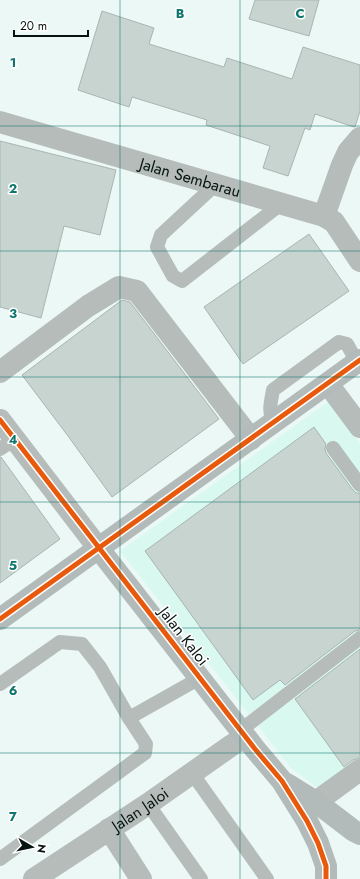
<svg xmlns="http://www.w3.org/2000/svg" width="360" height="879" font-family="Jost,sans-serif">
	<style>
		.built { fill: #d9f9f0 }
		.building { fill: #c7d4d0; stroke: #a8b5b1 }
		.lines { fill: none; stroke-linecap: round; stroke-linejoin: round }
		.lane { stroke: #b5bcba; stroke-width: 14 }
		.street { stroke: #b5bcba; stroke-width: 22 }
		.secondary { stroke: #b2bbb9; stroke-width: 22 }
		.cycleway-casing { stroke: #fff; stroke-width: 8 }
		.cycleway { stroke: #e8590c; stroke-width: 5 }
		.grid { fill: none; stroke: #0f766e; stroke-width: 1; stroke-opacity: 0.55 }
		.labels { text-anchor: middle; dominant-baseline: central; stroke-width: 3; stroke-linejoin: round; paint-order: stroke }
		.street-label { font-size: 16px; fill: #061410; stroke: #fff }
		.grid-label { font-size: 13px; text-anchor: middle; font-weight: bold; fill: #0f766e; stroke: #fff; stroke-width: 3; stroke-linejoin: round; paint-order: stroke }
	</style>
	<rect width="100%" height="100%" fill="#ecf8f5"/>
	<polygon class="built" points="329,401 360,443 360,759 319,789 291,768 120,551"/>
	<g class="building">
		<polygon points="255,0 319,0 309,36 249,19"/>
		<polygon points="102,11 154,28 149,44 224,67 227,58 292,79 303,47 360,65 360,111 355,127 354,127 315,114 310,130 305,128 288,176 263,168 270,146 206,125 207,120 132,97 129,107 78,90"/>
		<polygon points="0,141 116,170 100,235 64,226 41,318 0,307"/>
		<polygon points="309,234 349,291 243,364 204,307"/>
		<polygon points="122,300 130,302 219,419 112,497 68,436 22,375"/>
		<polygon points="314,427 326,444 325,449 326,453 353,490 356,493 360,493 360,630 355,631 285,685 280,680 253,700 145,551"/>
		<polygon points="0,457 1,457 60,539 0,583"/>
		<polygon points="360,649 360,758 353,760 344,767 295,699"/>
	</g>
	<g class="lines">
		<g class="lane">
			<polyline points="215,185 161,235 157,247 173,276 182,281 281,204"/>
			<path d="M273 423C268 411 271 401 273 390L339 342 347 344 357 362"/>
			<polyline points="333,448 360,485"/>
			<polyline points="0,449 15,439"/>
			<polyline points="0,684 60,642 82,644 100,667 129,718 146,744 145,753 0,859"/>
			<polyline points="129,718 200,678"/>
			<polyline points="241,730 360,638"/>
			<polyline points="192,773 267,879"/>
			<polyline points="148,804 201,879"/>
		</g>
		<g class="street">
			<path id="s1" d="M0 122 324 216 334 222 360 261"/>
			<polyline points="324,216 342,165 348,152 360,138"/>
			<polyline points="0,372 88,306 119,287 137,291 251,439"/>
			<polyline points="328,384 360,427"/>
			<polyline points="0,420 99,549"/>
			<polyline points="316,802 360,770"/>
			<polyline points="109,829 141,879"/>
			<path id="s2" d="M34 879 148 804 232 745 245 737"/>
		</g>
		<g class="secondary">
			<polyline points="99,549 255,749 282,781 307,821 318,843 326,866 326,879"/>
			<polyline points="0,619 360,360"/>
			<polyline points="287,784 316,802 354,831 360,834"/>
		</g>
		<defs>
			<g id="cycleway">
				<polyline points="0,420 255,749 282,781 307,821 318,843 326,866 326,879"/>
				<polyline points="0,619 360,360"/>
			</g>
		</defs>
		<use href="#cycleway" class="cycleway-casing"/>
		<use href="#cycleway" class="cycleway"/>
	</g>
	<path class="grid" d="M120 0V879M240 0V879M0 126H360M0 251H360M0 377H360M0 502H360M0 628H360M0 753H360"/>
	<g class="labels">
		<g class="street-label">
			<text stroke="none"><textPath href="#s1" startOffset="198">Jalan Sembarau</textPath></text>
			<text transform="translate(184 636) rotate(52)">Jalan Kaloi</text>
			<text stroke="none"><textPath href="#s2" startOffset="127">Jalan Jaloi</textPath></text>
		</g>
	</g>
	<g class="grid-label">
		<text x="180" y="18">B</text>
		<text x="300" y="18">C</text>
		<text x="13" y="67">1</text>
		<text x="13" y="193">2</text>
		<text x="13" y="318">3</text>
		<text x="13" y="444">4</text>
		<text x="13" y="570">5</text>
		<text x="13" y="695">6</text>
		<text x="13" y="821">7</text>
	</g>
	<g transform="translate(32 847) rotate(99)" stroke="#ffffff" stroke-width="3" paint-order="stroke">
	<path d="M0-3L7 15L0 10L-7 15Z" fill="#061410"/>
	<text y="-6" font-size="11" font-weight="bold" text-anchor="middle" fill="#061410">N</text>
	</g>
	<path d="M14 30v6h74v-6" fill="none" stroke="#061410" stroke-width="2"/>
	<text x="20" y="30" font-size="12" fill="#061410" stroke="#ffffff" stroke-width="3" paint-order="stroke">20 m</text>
</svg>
